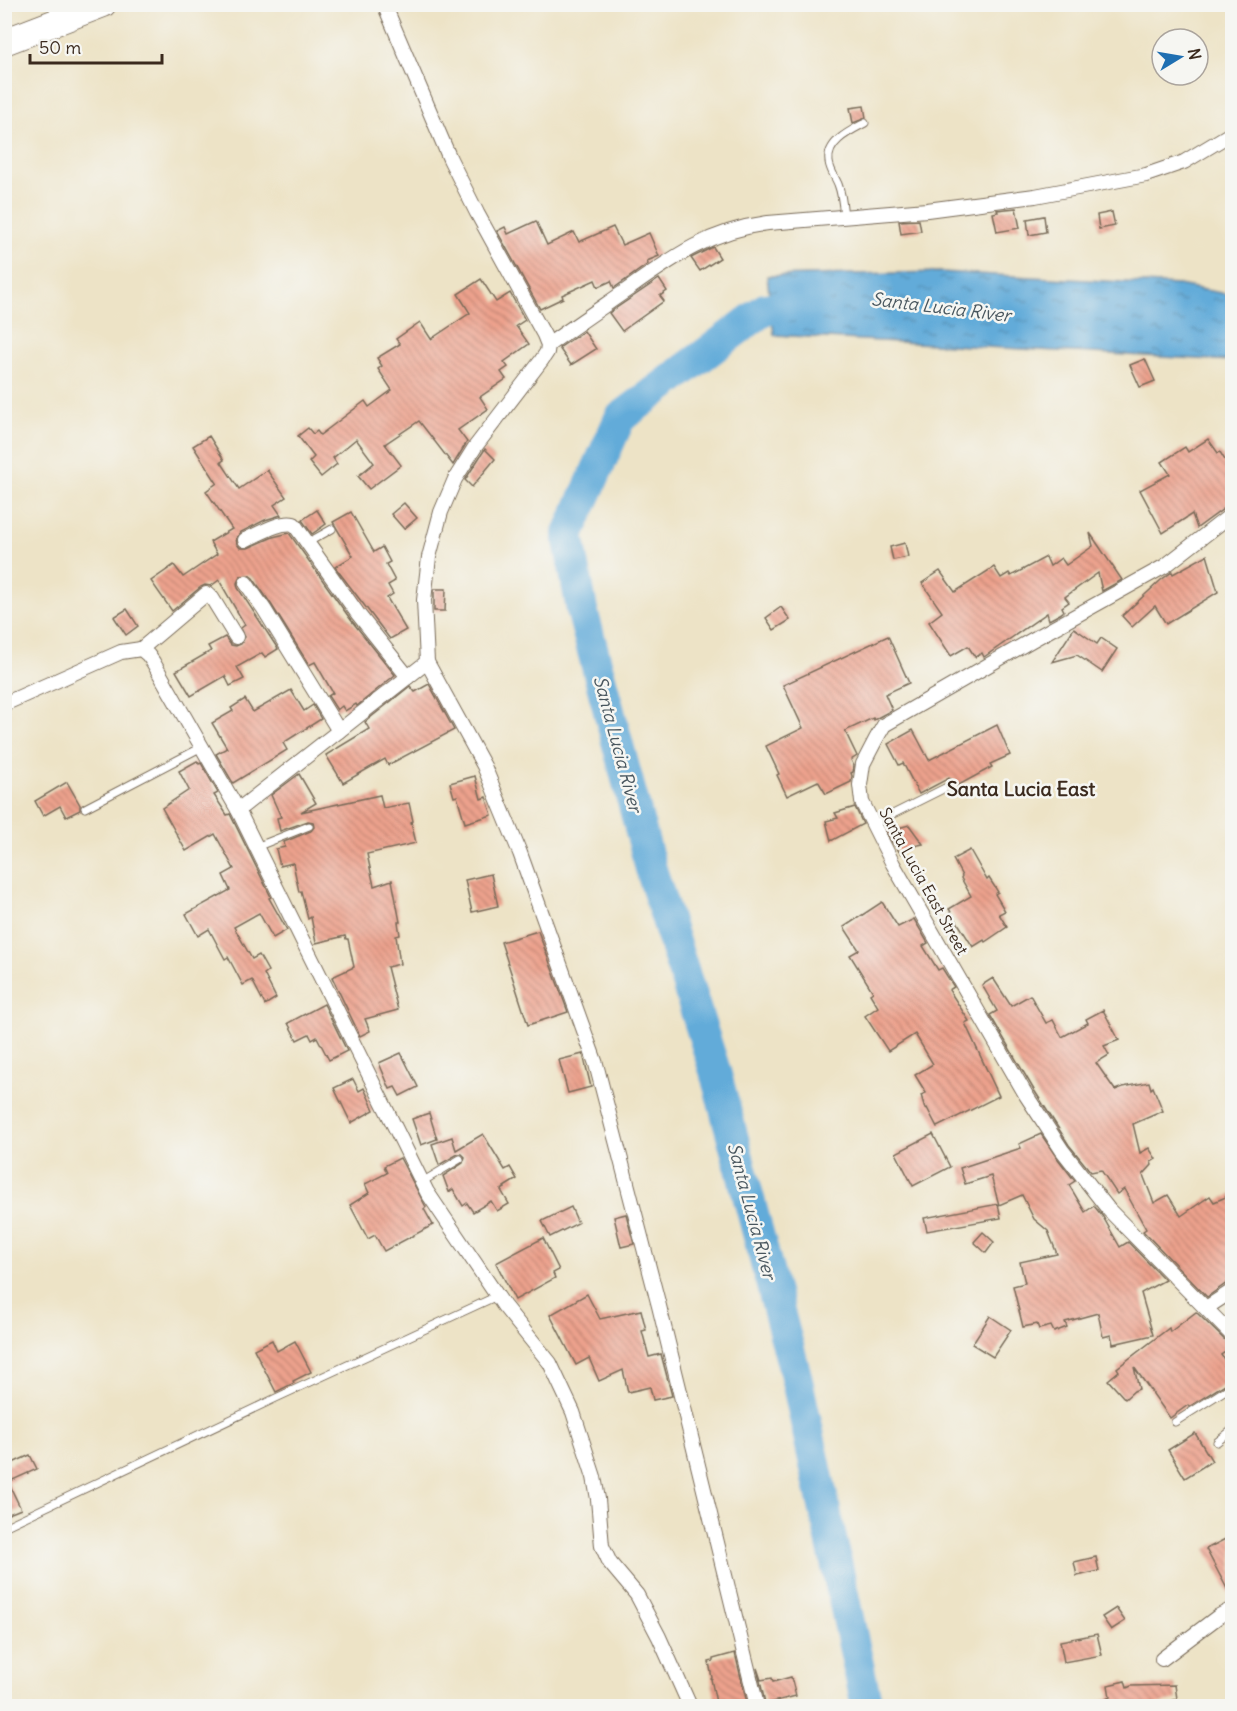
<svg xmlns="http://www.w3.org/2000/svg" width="1237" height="1711" font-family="Delius,sans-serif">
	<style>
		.water { fill: url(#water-ripples); stroke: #4e6a7c; stroke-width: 1.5 }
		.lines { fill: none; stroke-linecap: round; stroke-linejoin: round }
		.river { stroke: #62abd9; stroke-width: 32 }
		.building { fill: url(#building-back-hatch) }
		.lane-casing { stroke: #796b59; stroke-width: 9 }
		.street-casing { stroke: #796b59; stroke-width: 16 }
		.highway-casing { stroke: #796b59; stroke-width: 28 }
		.lane { stroke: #fff; stroke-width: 7 }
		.street { stroke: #fff; stroke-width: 14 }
		.highway { stroke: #fff; stroke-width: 26 }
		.labels { text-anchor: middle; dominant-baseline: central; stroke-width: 5; stroke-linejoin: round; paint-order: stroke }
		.street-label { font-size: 16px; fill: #3b2a1e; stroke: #f6f6f2 }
		.water-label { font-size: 18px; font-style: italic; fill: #49575f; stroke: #f6f6f2 }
		.quarter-label { font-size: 20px; font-weight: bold; fill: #3b2a1e; stroke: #f6f6f2 }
	</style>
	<defs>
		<pattern id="water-ripples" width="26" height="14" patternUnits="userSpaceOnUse" patternTransform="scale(1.5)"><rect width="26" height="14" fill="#62abd9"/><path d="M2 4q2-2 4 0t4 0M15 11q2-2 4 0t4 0" fill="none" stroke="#528baf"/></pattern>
		<pattern id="building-back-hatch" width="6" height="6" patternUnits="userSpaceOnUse" patternTransform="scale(1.5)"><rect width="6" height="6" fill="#eda28d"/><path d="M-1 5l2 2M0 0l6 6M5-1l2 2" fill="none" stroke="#c18473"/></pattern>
	</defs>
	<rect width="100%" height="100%" fill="#f6f6f2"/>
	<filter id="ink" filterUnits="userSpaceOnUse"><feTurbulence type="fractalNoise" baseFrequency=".0167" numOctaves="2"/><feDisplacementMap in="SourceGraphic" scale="12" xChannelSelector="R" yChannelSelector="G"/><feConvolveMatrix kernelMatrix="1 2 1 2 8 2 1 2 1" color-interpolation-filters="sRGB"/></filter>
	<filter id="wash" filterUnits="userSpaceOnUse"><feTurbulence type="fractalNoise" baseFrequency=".008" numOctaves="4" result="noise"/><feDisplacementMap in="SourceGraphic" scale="24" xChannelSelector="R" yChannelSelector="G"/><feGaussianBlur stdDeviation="1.35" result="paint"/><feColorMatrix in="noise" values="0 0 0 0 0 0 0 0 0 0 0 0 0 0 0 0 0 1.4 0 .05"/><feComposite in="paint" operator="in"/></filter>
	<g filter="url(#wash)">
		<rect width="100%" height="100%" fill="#ede3c6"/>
		<polygon class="water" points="941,272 1179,285 1232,295 1232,361 774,335 767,276"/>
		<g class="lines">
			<polyline class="river" points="813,301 765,309 620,418 568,535 582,610 651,869 715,1071 796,1376 867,1706"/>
		</g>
		<g id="blocks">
			<g class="building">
				<polygon points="864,106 866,118 853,123 850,108"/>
				<polygon points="1016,208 1020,228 997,232 993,213 998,212 997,210"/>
				<polygon points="1112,212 1115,226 1099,229 1097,215"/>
				<polygon points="1044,216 1046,232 1029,235 1027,219"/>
				<polygon points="919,220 921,231 901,234 899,221"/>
				<polygon points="536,221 547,245 574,232 579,242 613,227 622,245 649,233 659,256 647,261 648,264 614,288 611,281 598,287 595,280 562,295 563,298 540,309 497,231 505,227 508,234"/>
				<polygon points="713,247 720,258 700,271 691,258"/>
				<polygon points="481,279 496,302 510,293 525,320 516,326 529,344 504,362 508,367 501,372 506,379 480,397 488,409 458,430 467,442 453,465 419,421 385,444 401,465 369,489 358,476 374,463 356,439 333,458 337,464 321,477 309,462 314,457 298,436 308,428 313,434 317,431 320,435 365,401 369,407 392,390 378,369 382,366 377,358 400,344 396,339 420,322 431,339 470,313 458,294"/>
				<polygon points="659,279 667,291 660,296 664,301 622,331 609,313"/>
				<polygon points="584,331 596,349 571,365 559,348"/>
				<polygon points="1145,359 1155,381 1140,387 1130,365"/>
				<polygon points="209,436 224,460 221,462 239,489 267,470 286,497 274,505 281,515 265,520 241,532 236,539 237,544 240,548 248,548 273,537 289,533 351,620 395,675 357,706 356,704 345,711 342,706 337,710 328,696 333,693 315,662 309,665 271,604 253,578 249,575 240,576 237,583 238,588 278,649 265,657 262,653 237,667 244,679 230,686 225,676 191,696 176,671 211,651 208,646 225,637 231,645 236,646 241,644 245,637 241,628 245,625 219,580 211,586 205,585 201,587 172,611 151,581 174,565 183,577 217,554 210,542 232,529 206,491 217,483 193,446"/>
				<polygon points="1208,439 1218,453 1220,452 1233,473 1233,505 1226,507 1197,528 1192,514 1163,533 1140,490 1170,474 1162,462 1185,447 1188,452"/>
				<polygon points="485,449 495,459 472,487 465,480"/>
				<polygon points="404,503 417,518 404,529 391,514"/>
				<polygon points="317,510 326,524 312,534 302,520"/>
				<polygon points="351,512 374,552 382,547 390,562 386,564 395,581 388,585 393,594 387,598 406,630 390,639 335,567 353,556 333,522"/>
				<polygon points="1090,533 1122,580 1102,591 1098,573 1065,597 1069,602 1062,607 1064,611 1060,614 1049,620 1047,613 984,657 982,653 975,657 968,646 951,656 929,622 942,612 922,583 940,571 955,592 994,567 1001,578 1009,573 1011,576 1046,557 1050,566 1061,558 1066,565 1093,546"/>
				<polygon points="905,543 908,557 893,560 890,547"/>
				<polygon points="1207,555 1218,592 1166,624 1155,606 1132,627 1122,616 1161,580 1172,572 1173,574"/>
				<polygon points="434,589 446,589 445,611 434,611"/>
				<polygon points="781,607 790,620 774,630 766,618"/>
				<polygon points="127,609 138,626 126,635 114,617"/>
				<polygon points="1074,628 1097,644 1101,638 1117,649 1102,672 1077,655 1052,662"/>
				<polygon points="888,636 909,683 885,694 892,710 879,717 874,720 873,718 845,731 857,756 851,760 854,766 853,772 851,773 852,776 851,782 826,794 818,781 787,796 777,775 779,774 766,746 803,728 783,685"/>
				<polygon points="429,684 454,730 388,765 385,759 343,783 326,755 369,729 365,722 410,686 415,692"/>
				<polygon points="291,690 304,711 313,705 321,719 283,743 287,750 233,783 216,754 227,748 212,723 233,711 231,708 245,699 253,712"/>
				<polygon points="997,725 1010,755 990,764 992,767 957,786 955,781 949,778 919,794 903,763 899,765 888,744 913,730 929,760"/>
				<polygon points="197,761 199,764 201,763 218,793 214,795 227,815 230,814 271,897 269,898 287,930 273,938 259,913 234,927 252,959 259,955 268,971 264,974 276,998 265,1005 252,980 243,985 228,957 225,959 209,929 198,936 186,914 230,890 223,875 234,869 215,834 186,851 162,808 189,790 179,771"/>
				<polygon points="299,774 316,803 301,812 380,795 383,808 409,803 413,821 411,822 416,843 367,854 374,886 392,880 400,922 398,922 400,935 396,936 400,964 387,967 398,1010 365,1019 370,1031 360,1036 332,977 354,967 348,939 346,939 345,936 316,943 311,917 308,919 301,891 299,892 293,863 280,866 276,849 285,847 284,842 311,831 314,827 313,822 308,821 280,831 277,818 281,817 271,795"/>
				<polygon points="475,776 481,799 486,797 492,815 465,823 457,796 454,797 450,783"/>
				<polygon points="67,782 80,805 80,810 66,817 60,806 43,816 35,801"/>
				<polygon points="855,807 863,824 831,841 826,821 838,818 835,813"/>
				<polygon points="909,825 923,844 909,847 901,854 892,842 886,831"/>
				<polygon points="970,850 987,880 989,878 998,892 995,894 1005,911 999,914 1007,927 985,942 984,940 973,947 949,909 971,896 961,878 962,876 953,859"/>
				<polygon points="491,874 498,906 472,912 465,880"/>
				<polygon points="882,902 898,927 914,919 928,943 923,946 938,970 942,968 954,987 949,990 969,1021 965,1023 999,1096 937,1127 927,1108 925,1109 921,1095 926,1093 915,1075 933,1064 915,1034 888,1051 865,1016 878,1007 870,994 873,992 850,955 859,950 844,927"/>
				<polygon points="538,931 568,1012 528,1025 501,942"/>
				<polygon points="993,978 1011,1006 1030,995 1046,1023 1053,1020 1062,1037 1088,1023 1086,1019 1103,1010 1119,1040 1104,1046 1109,1055 1096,1063 1115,1090 1123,1087 1149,1082 1151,1089 1153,1087 1163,1111 1133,1124 1140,1153 1149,1148 1156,1159 1151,1162 1152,1165 1143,1175 1154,1203 1168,1195 1181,1216 1210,1196 1214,1202 1233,1194 1233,1282 1227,1283 1207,1297 1143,1231 1146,1229 1124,1189 1117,1194 1101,1170 1091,1172 1069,1145 1034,1090 990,1015 997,1011 982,985"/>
				<polygon points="324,1004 347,1051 329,1060 317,1037 312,1040 309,1034 297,1040 288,1023"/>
				<polygon points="401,1053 418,1087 400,1096 395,1087 390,1089 379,1063"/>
				<polygon points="583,1054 591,1087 568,1093 559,1060"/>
				<polygon points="353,1079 359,1091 364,1088 374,1110 351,1123 334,1088"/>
				<polygon points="429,1113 437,1139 421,1145 412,1119"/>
				<polygon points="483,1134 505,1170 510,1167 517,1179 504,1187 505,1188 501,1190 509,1204 497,1211 491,1201 473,1212 467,1203 463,1206 453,1189 449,1192 443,1176 463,1163 465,1157 462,1154 458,1154 439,1165 432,1144 452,1137 456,1150"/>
				<polygon points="933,1134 950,1167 913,1186 896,1153"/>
				<polygon points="1041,1134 1055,1155 1075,1181 1069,1185 1085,1212 1094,1206 1103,1217 1120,1247 1128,1242 1165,1280 1141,1293 1153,1335 1113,1344 1111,1335 1103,1337 1098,1313 1065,1322 1067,1327 1054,1332 1051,1326 1039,1329 1037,1324 1023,1327 1013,1286 1025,1283 1020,1262 1057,1254 1048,1231 1034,1219 1022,1195 999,1205 991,1176 965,1184 960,1168 1021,1148 1019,1144"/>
				<polygon points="400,1158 426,1207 424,1209 433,1225 384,1251 375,1235 368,1239 350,1205 369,1193 365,1184 387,1173 384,1166"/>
				<polygon points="998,1204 1001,1218 927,1231 924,1218"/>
				<polygon points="571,1207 578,1223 550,1237 542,1221"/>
				<polygon points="626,1214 634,1244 621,1247 614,1217"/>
				<polygon points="983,1232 994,1242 986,1253 974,1242"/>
				<polygon points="543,1238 559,1270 553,1273 555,1278 515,1300 496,1263"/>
				<polygon points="587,1294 600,1319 641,1310 646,1330 642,1331 649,1357 661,1354 672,1396 653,1400 650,1387 628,1392 623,1370 599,1381 589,1358 576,1365 550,1315"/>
				<polygon points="1196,1312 1226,1341 1233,1344 1233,1346 1221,1355 1233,1372 1233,1379 1189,1407 1188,1405 1170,1418 1134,1367 1139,1389 1134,1391 1125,1399 1108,1380 1119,1371 1117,1368 1169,1328 1170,1332"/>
				<polygon points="990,1316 1011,1330 993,1357 972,1344"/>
				<polygon points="272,1340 277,1351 295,1341 311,1372 293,1381 294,1383 276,1392 254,1349"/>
				<polygon points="1195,1433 1212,1461 1185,1478 1168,1450"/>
				<polygon points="30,1455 37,1469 8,1482 21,1509 4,1516 4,1467"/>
				<polygon points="1233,1535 1233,1600 1206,1549"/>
				<polygon points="1096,1557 1099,1571 1077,1576 1074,1562"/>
				<polygon points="1116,1608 1125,1621 1111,1630 1102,1617"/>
				<polygon points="1097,1634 1102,1655 1064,1662 1060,1641"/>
				<polygon points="735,1653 748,1707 717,1707 711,1679 712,1678 709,1662 713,1661 713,1659"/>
				<polygon points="757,1668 761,1680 772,1678 773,1682 791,1677 796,1696 772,1702 773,1707 766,1707"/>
				<polygon points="1125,1681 1127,1688 1131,1686 1175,1685 1177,1699 1148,1707 1136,1707 1135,1704 1129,1705 1128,1701 1098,1707 1097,1704 1110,1697 1108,1685"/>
			</g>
		</g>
	</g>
	<g filter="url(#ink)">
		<use href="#blocks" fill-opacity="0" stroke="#796b59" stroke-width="1.5"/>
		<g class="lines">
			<defs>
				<g id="lane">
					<path d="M844 217C843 206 842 194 838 184 835 177 830 170 829 162 826 142 850 131 865 123"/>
					<polyline points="307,543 332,529"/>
					<polyline points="85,808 202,747"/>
					<polyline points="873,824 951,785"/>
					<polyline points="256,847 309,826"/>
					<polyline points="422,1182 460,1159"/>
					<polyline points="1175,1422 1232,1386"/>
					<polyline points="1217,1442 1232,1430"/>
					<polyline points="4,1527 276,1398 497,1296"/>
				</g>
				<g id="street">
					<polyline points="384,4 450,159 477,213 544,335 548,345 547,352 541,361 475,447 455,479 441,512 429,557 424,600 427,662 484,766 520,853 596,1064 659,1306 757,1706"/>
					<path d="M548 345C573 327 598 310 624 292 672 258 708 231 768 223L927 210 1035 196 1146 175 1184 162 1232 133"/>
					<polyline points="1232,514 1165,566 1032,640 884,725 876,739 863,764 860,785 862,802 893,864 1026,1095 1062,1150 1109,1210 1232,1335"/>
					<path d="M245 540C259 534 279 521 294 524L358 614 408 677"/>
					<polyline points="246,583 264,609 339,731"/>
					<polyline points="141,649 206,594 209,595 212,598 236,637"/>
					<polyline points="4,704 121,652 141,649 148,655 153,662 238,810 427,1192 504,1306 550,1363 573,1412 594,1477 598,1499 602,1546 610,1563 637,1595 659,1637 690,1706"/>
					<polyline points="238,810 427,662"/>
					<polyline points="1206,1308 1232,1291"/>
					<polyline points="1162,1659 1219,1616 1232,1609"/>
				</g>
				<polyline id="highway" points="4,42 103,4"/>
			</defs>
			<use href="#lane" class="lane-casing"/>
			<use href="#street" class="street-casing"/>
			<use href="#highway" class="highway-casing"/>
			<use href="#lane" class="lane"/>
			<use href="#street" class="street"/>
			<use href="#highway" class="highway"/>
		</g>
	</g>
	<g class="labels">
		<g class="street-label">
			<text transform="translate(924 881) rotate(61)">Santa Lucia East Street</text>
		</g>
		<g class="water-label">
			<text transform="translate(941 307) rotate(7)">Santa Lucia River</text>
			<text transform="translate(618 744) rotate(75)">Santa Lucia River</text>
			<text transform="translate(752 1211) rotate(75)">Santa Lucia River</text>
		</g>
		<g class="quarter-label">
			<text x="1021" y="788">Santa Lucia East</text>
		</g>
	</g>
	<rect width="1237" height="1711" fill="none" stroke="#f6f6f2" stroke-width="24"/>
	<g transform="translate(1180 57) rotate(79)"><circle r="28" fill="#f6f6f2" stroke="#aba49d" stroke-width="1.5"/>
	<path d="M0-4.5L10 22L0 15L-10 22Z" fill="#1f6fb2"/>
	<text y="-9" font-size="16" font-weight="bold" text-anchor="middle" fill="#3b2a1e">N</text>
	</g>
	<path d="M30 54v9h132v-9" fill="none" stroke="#3b2a1e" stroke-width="3"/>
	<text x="39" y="54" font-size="18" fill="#3b2a1e" stroke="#f6f6f2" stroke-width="4.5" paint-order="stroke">50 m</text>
</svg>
